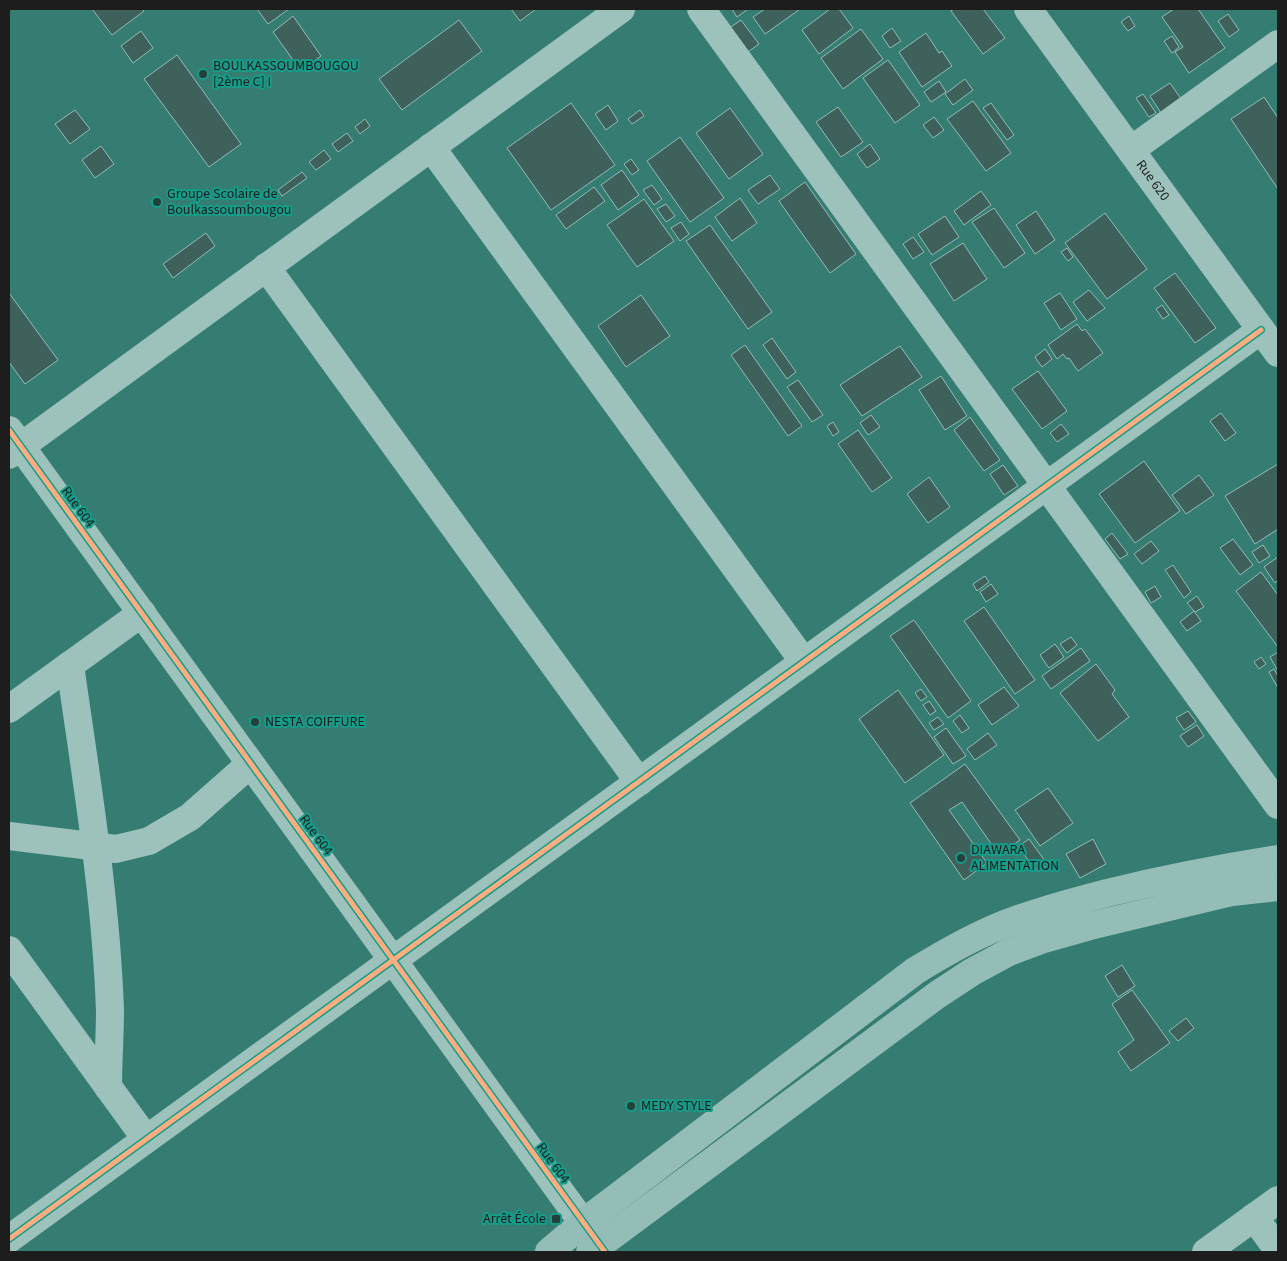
<svg xmlns="http://www.w3.org/2000/svg" width="1287" height="1261" font-family="'Source Sans 3',sans-serif">
	<style>
		.building { fill: #3f615c; stroke: #94bcb6 }
		.lines { fill: none; stroke-linecap: round; stroke-linejoin: round }
		.minor { stroke: #9dc2bc; stroke-width: 28 }
		.tertiary { stroke: #9dc2bc; stroke-width: 28 }
		.secondary { stroke: #95bdb7; stroke-width: 28 }
		.cycleway-casing { stroke: #169c88; stroke-width: 8 }
		.cycleway { stroke: #ffac80; stroke-width: 5 }
		.poi-dot { fill: #253f3b; stroke: #169c88; stroke-width: 2 }
		.labels { text-anchor: middle; dominant-baseline: central; stroke-width: 4; stroke-linejoin: round; paint-order: stroke }
		.poi-label { font-size: 14px; fill: #1d1d1d; stroke: #169c88; text-anchor: start }
		.street-label { font-size: 14px; fill: #1d1d1d; stroke: #169c88 }
	</style>
	<rect width="100%" height="100%" fill="#357d72"/>
	<g class="building">
		<polygon points="92,9 142,9 144,11 112,35"/>
		<polygon points="257,9 289,9 268,24"/>
		<polygon points="511,9 536,9 520,21"/>
		<polygon points="732,9 748,9 737,17"/>
		<polygon points="765,9 800,9 765,34 753,17"/>
		<polygon points="830,9 839,9 853,28 819,54 802,30"/>
		<polygon points="954,9 983,9 1005,38 983,54 951,11"/>
		<polygon points="1174,9 1198,9 1225,48 1189,73 1175,52 1183,47 1162,17"/>
		<polygon points="1228,14 1239,30 1229,37 1218,21"/>
		<polygon points="293,16 321,56 301,71 273,32"/>
		<polygon points="1129,16 1135,26 1128,31 1121,22"/>
		<polygon points="459,20 482,51 402,110 379,79"/>
		<polygon points="741,20 759,44 742,56 725,31"/>
		<polygon points="892,28 901,41 890,48 882,36"/>
		<polygon points="861,29 883,59 843,89 821,58"/>
		<polygon points="141,31 153,48 133,63 121,46"/>
		<polygon points="926,33 939,53 942,51 952,66 922,87 899,52"/>
		<polygon points="1172,36 1179,47 1172,53 1164,41"/>
		<polygon points="177,55 241,144 209,167 144,79"/>
		<polygon points="888,60 920,105 895,123 863,78"/>
		<polygon points="965,79 973,90 953,105 945,94"/>
		<polygon points="939,81 946,92 931,102 924,92"/>
		<polygon points="1170,83 1181,99 1161,113 1150,96"/>
		<polygon points="1143,94 1156,113 1149,117 1136,98"/>
		<polygon points="1264,97 1278,118 1278,189 1231,119"/>
		<polygon points="973,101 1011,153 986,171 947,119"/>
		<polygon points="571,103 615,165 551,210 507,148"/>
		<polygon points="991,103 1014,135 1007,140 983,108"/>
		<polygon points="608,105 618,121 606,130 595,114"/>
		<polygon points="838,107 863,142 841,157 816,122"/>
		<polygon points="730,108 763,154 729,179 696,133"/>
		<polygon points="75,110 90,129 70,144 55,124"/>
		<polygon points="640,110 644,116 632,124 628,119"/>
		<polygon points="934,117 944,130 933,138 923,125"/>
		<polygon points="365,119 370,126 360,134 355,127"/>
		<polygon points="347,133 353,141 338,152 332,144"/>
		<polygon points="680,137 724,198 690,222 647,161"/>
		<polygon points="870,144 880,159 867,168 857,154"/>
		<polygon points="101,146 114,164 95,178 82,160"/>
		<polygon points="324,150 331,159 316,170 309,162"/>
		<polygon points="631,159 639,170 632,175 624,164"/>
		<polygon points="622,170 639,195 618,210 601,185"/>
		<polygon points="302,172 307,178 282,196 278,190"/>
		<polygon points="770,175 780,189 758,204 748,190"/>
		<polygon points="805,182 856,254 830,273 779,201"/>
		<polygon points="652,185 662,199 654,205 643,190"/>
		<polygon points="594,187 605,201 566,229 556,215"/>
		<polygon points="981,191 991,205 964,225 954,211"/>
		<polygon points="740,198 757,223 732,241 715,217"/>
		<polygon points="644,199 674,241 637,267 607,225"/>
		<polygon points="666,204 675,216 666,222 657,209"/>
		<polygon points="994,208 1025,253 1004,268 972,222"/>
		<polygon points="1036,211 1055,240 1035,254 1016,225"/>
		<polygon points="1105,213 1147,269 1107,299 1065,243"/>
		<polygon points="945,216 959,237 932,255 918,234"/>
		<polygon points="681,222 689,234 680,241 671,228"/>
		<polygon points="710,225 772,312 748,329 686,241"/>
		<polygon points="206,233 215,246 173,278 163,264"/>
		<polygon points="913,237 924,252 913,259 903,244"/>
		<polygon points="963,243 987,279 954,301 930,264"/>
		<polygon points="1067,248 1073,257 1068,261 1061,252"/>
		<polygon points="1175,273 1216,328 1195,343 1154,288"/>
		<polygon points="1089,290 1105,308 1087,321 1073,302"/>
		<polygon points="9,293 58,360 25,384 9,362"/>
		<polygon points="1060,293 1077,319 1061,330 1044,303"/>
		<polygon points="641,295 670,336 626,367 598,326"/>
		<polygon points="1162,305 1169,315 1163,319 1156,309"/>
		<polygon points="1077,324 1082,331 1085,329 1103,353 1078,371 1069,358 1067,359 1063,354 1057,359 1048,345"/>
		<polygon points="772,338 796,372 787,379 763,345"/>
		<polygon points="745,345 802,426 788,436 731,355"/>
		<polygon points="900,346 922,377 862,416 840,385"/>
		<polygon points="1045,349 1052,359 1042,367 1035,357"/>
		<polygon points="1038,371 1067,411 1042,429 1012,389"/>
		<polygon points="941,376 967,416 945,430 919,390"/>
		<polygon points="798,380 823,415 812,422 787,387"/>
		<polygon points="1221,413 1236,433 1225,441 1210,421"/>
		<polygon points="871,415 880,427 868,435 860,423"/>
		<polygon points="970,417 1000,460 984,471 954,430"/>
		<polygon points="833,422 839,432 833,436 827,426"/>
		<polygon points="1061,424 1069,434 1057,442 1050,433"/>
		<polygon points="858,430 892,478 872,492 838,444"/>
		<polygon points="1144,461 1180,511 1135,543 1099,494"/>
		<polygon points="1278,464 1278,529 1255,544 1225,496"/>
		<polygon points="1003,465 1018,486 1004,495 990,474"/>
		<polygon points="1199,475 1214,495 1186,514 1172,495"/>
		<polygon points="929,477 950,507 928,523 907,494"/>
		<polygon points="1112,533 1128,554 1120,559 1105,539"/>
		<polygon points="1233,539 1253,565 1240,575 1220,548"/>
		<polygon points="1151,541 1159,551 1142,564 1134,554"/>
		<polygon points="1263,545 1270,556 1259,563 1252,552"/>
		<polygon points="1278,557 1278,580 1275,583 1264,567"/>
		<polygon points="1173,565 1191,592 1184,598 1165,570"/>
		<polygon points="1261,572 1278,595 1278,647 1236,591"/>
		<polygon points="985,576 989,582 977,591 973,584"/>
		<polygon points="991,584 998,594 986,602 980,592"/>
		<polygon points="1155,586 1161,597 1151,603 1145,592"/>
		<polygon points="1197,596 1204,607 1195,612 1187,603"/>
		<polygon points="984,607 1035,680 1015,694 964,621"/>
		<polygon points="1194,611 1201,621 1187,631 1180,622"/>
		<polygon points="914,620 971,701 948,718 890,636"/>
		<polygon points="1071,637 1077,645 1067,653 1060,644"/>
		<polygon points="1055,644 1064,657 1049,668 1040,655"/>
		<polygon points="1081,648 1090,661 1051,689 1042,676"/>
		<polygon points="1278,652 1278,671 1270,657"/>
		<polygon points="1261,657 1266,664 1259,669 1254,662"/>
		<polygon points="1096,664 1115,690 1112,694 1129,717 1098,741 1060,693"/>
		<polygon points="1274,669 1278,676 1278,688 1269,672"/>
		<polygon points="1004,687 1019,706 992,725 978,705"/>
		<polygon points="921,689 927,697 921,701 915,693"/>
		<polygon points="898,690 944,755 905,783 859,719"/>
		<polygon points="929,701 936,711 930,715 923,705"/>
		<polygon points="1188,711 1196,722 1184,730 1176,718"/>
		<polygon points="960,715 969,728 962,733 953,721"/>
		<polygon points="938,717 944,724 934,730 929,723"/>
		<polygon points="1197,725 1204,736 1188,747 1180,736"/>
		<polygon points="946,728 966,756 953,764 934,737"/>
		<polygon points="988,733 997,745 975,760 967,749"/>
		<polygon points="965,764 1020,840 999,855 962,802 949,810 987,863 964,880 910,803"/>
		<polygon points="1048,788 1073,823 1040,846 1015,810"/>
		<polygon points="1029,839 1048,865 1038,872 1018,847"/>
		<polygon points="1093,839 1106,864 1080,878 1066,854"/>
		<polygon points="1122,965 1135,986 1118,997 1105,976"/>
		<polygon points="1132,990 1170,1043 1131,1071 1118,1052 1134,1040 1112,1004"/>
		<polygon points="1186,1018 1194,1028 1178,1041 1169,1031"/>
	</g>
	<g class="lines">
		<g class="minor">
			<polyline points="701,9 1278,805"/>
			<path id="s1" d="M1028 9 1278 353"/>
			<polyline points="431,147 804,662"/>
			<polyline points="1131,150 1278,44"/>
			<polyline points="266,267 639,782"/>
			<polyline points="9,430 596,1241"/>
			<path d="M70 665C86 778 106 896 110 1011 110 1036 108 1061 108 1087"/>
			<polyline points="9,709 142,613"/>
			<polyline points="9,836 116,849 149,841 190,817 250,764"/>
			<polyline points="9,950 146,1139"/>
			<polyline points="1254,1217 1278,1250"/>
			<polyline points="9,1239 1261,330"/>
			<polyline points="1206,1252 1278,1200"/>
		</g>
		<polyline class="tertiary" points="9,455 621,9"/>
		<g class="secondary">
			<path d="M549 1252 583 1223 915 971C941 955 967 940 995 928 1031 913 1070 903 1107 893 1164 879 1221 868 1278 859"/>
			<polyline points="590,1252 937,995 972,972 1009,952 1044,939 1090,926 1232,892 1278,887"/>
		</g>
		<defs>
			<g id="cycleway">
				<polyline points="9,430 605,1252"/>
				<polyline points="9,1239 1261,330"/>
			</g>
		</defs>
		<use href="#cycleway" class="cycleway-casing"/>
		<use href="#cycleway" class="cycleway"/>
	</g>
	<g class="poi-dot">
		<circle cx="203" cy="74" r="5"/>
		<circle cx="157" cy="202" r="5"/>
		<circle cx="255" cy="722" r="5"/>
		<circle cx="961" cy="858" r="5"/>
		<circle cx="631" cy="1106" r="5"/>
		<rect x="551" y="1214" width="10" height="10" rx="2.5"/>
	</g>
	<g class="labels">
		<g class="poi-label">
			<text x="213" y="66">BOULKASSOUMBOUGOU<tspan x="213" dy="16">[2ème C] I</tspan></text>
			<text x="167" y="194">Groupe Scolaire de<tspan x="167" dy="16">Boulkassoumbougou</tspan></text>
			<text x="265" y="722">NESTA COIFFURE</text>
			<text x="971" y="850">DIAWARA<tspan x="971" dy="16">ALIMENTATION</tspan></text>
			<text x="641" y="1106">MEDY STYLE</text>
			<text x="546" y="1219" text-anchor="end">Arrêt École</text>
		</g>
		<g class="street-label">
			<text stroke="none"><textPath href="#s1" startOffset="212">Rue 620</textPath></text>
			<text transform="translate(78 507) rotate(54)">Rue 604</text>
			<text transform="translate(316 835) rotate(54)">Rue 604</text>
			<text transform="translate(553 1163) rotate(54)">Rue 604</text>
		</g>
	</g>
	<rect width="1287" height="1261" fill="none" stroke="#1d1d1d" stroke-width="20"/>
</svg>
